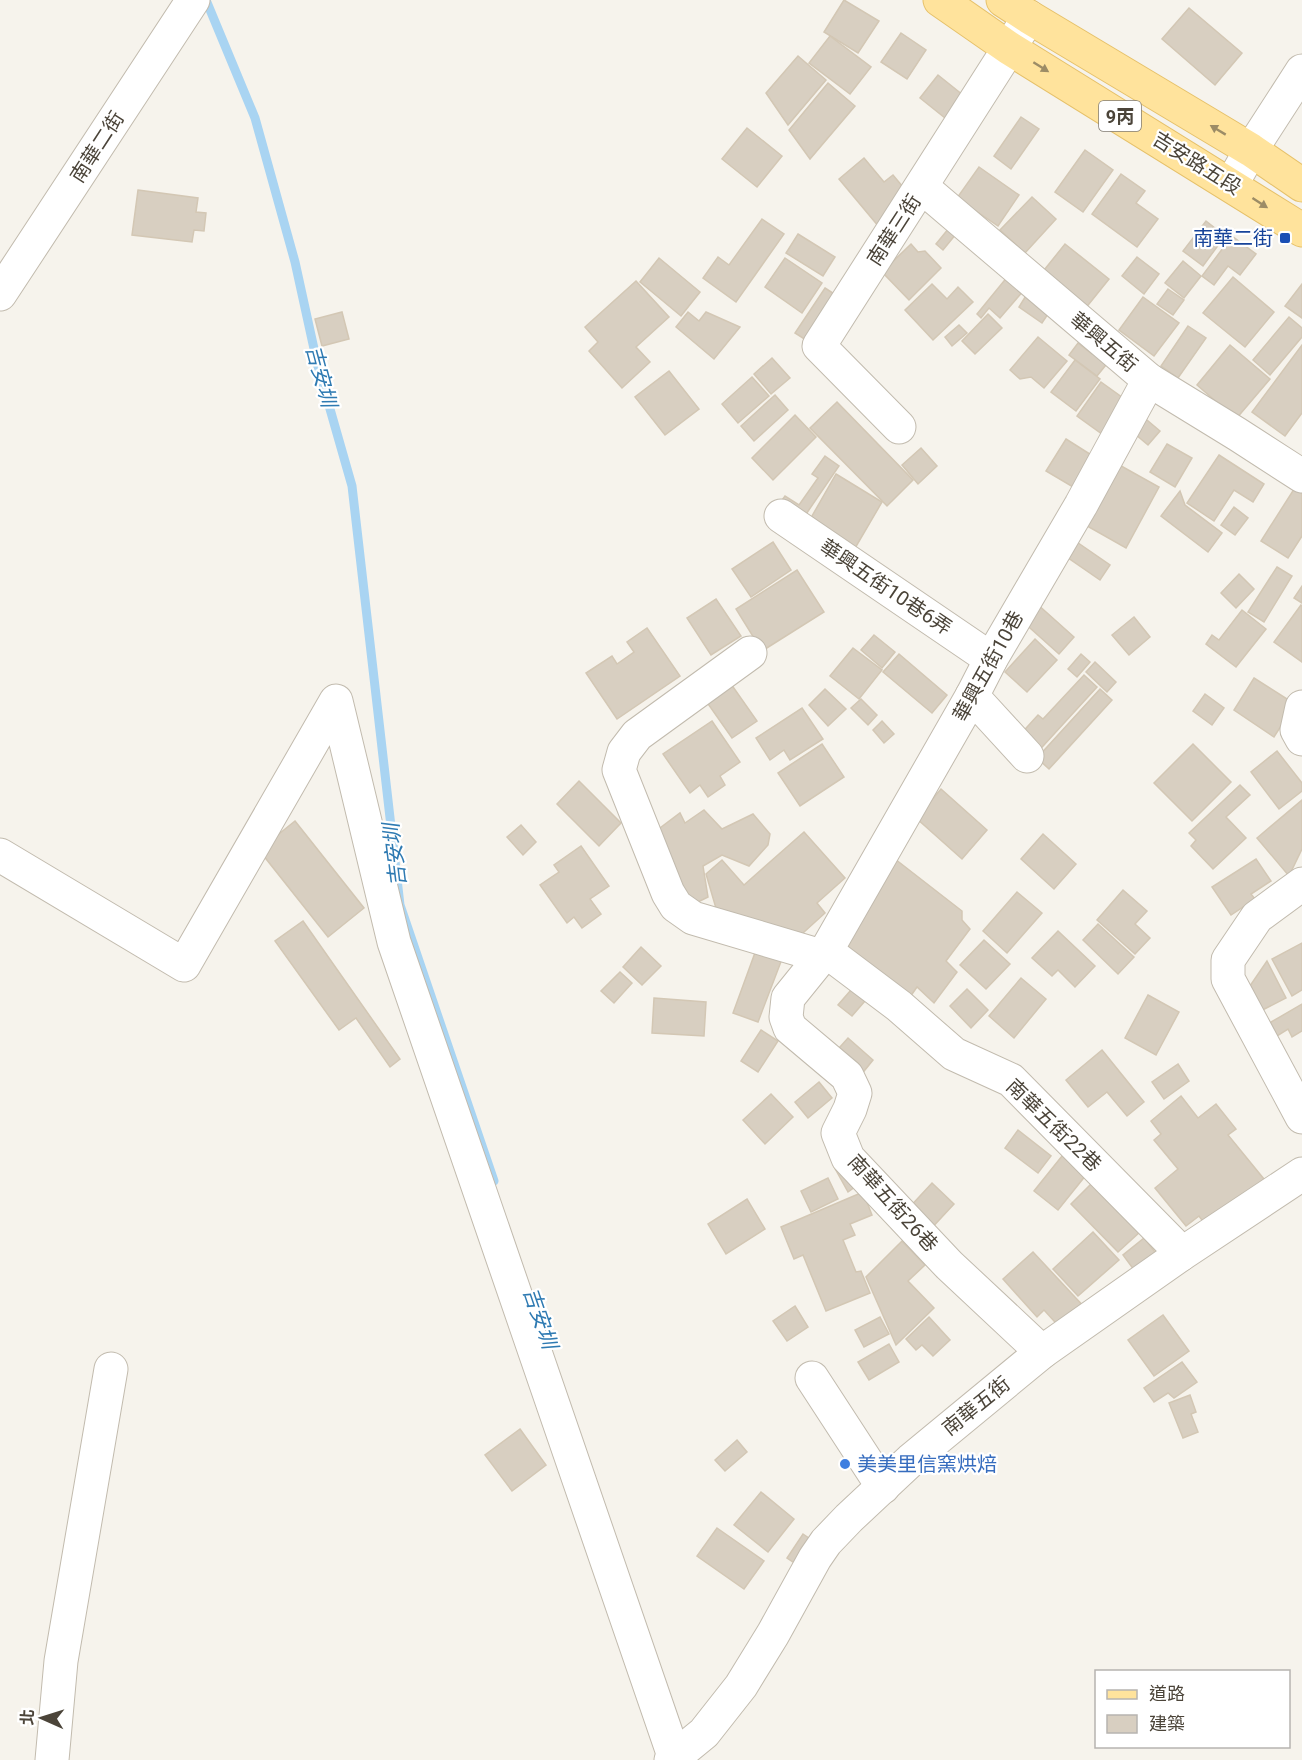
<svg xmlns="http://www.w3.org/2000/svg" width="1302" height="1760" font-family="Roboto,'Noto Sans TC',sans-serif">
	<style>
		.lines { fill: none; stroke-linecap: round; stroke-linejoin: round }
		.stream { stroke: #a9d4f2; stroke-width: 9 }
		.building { fill: #d8cfc1; stroke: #d3c7b4; stroke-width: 1.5 }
		.minor-casing { stroke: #c2bbae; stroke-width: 35 }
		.major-casing { stroke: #e6c16a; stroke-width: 35 }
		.minor { stroke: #fff; stroke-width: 33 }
		.major { stroke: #ffe39c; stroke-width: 33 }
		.oneway { fill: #9c8c66 }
		.transit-dot { fill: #1a4fb4; stroke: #fff; stroke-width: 2 }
		.shop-dot { fill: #3f7fe0; stroke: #fff; stroke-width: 2 }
		.labels { text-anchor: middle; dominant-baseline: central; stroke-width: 4.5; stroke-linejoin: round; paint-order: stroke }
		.shield { fill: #fff; stroke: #817c74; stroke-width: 1.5 }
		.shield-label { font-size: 18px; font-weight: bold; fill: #4b4439 }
		.street-label { font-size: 20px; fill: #4b4439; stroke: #fff }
		.transit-label { font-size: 20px; fill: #164399; stroke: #fff; text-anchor: end }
		.shop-label { font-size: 20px; fill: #366cbe; stroke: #fff; text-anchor: start }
		.water-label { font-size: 21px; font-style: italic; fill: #2e7ab2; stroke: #fff }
	</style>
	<rect width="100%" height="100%" fill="#f6f3ec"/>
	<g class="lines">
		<polyline class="stream" points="206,0 255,118 295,262 318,367 352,486 400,905 494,1181"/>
	</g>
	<g class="building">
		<polygon points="844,0 879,21 858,53 824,32"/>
		<polygon points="1189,8 1242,53 1215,85 1162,39"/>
		<polygon points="901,33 926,50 907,79 881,62"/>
		<polygon points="830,36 871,67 850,94 809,63"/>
		<polygon points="798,56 826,80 788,125 766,93"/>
		<polygon points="938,75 968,99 950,122 920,98"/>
		<polygon points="828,83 855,106 810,159 789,130"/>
		<polygon points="1021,117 1039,129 1011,169 994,156"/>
		<polygon points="747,128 782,156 757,187 722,159"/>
		<polygon points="1085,150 1113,170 1083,212 1055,192"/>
		<polygon points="864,158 884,182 893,175 913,199 879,227 839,179"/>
		<polygon points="979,167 1019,195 998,226 957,198"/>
		<polygon points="1121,174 1145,191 1136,203 1158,219 1137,247 1092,214"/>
		<polygon points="138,190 198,198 196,212 206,213 204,231 194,230 192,242 132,235"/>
		<polygon points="1032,197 1056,219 1025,253 1000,230"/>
		<polygon points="762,219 784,234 736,302 703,278 718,257 729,265"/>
		<polygon points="1206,221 1225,236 1203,266 1183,251"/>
		<polygon points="949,228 956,234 943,250 936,244"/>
		<polygon points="798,234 835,257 823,276 786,253"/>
		<polygon points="1232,236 1256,254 1240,275 1228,266 1214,285 1202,276"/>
		<polygon points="911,244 918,252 925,251 941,268 909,300 882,272"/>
		<polygon points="1065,244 1109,279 1085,309 1041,274"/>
		<polygon points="1137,257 1159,274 1144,294 1122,276"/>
		<polygon points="659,258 700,292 681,316 640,282"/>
		<polygon points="785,258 822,283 802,313 765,287"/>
		<polygon points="1183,261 1201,276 1184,298 1165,283"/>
		<polygon points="1008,276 1024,290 1000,318 989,308 981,318 977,314"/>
		<polygon points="1233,277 1274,312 1245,347 1203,313"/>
		<polygon points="636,281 669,317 636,347 650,362 622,388 589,351 598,342 585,327"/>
		<polygon points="932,284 947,299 958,287 973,302 933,340 905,310"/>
		<polygon points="1302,284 1302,318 1285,306"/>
		<polygon points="825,288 839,297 809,342 795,333"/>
		<polygon points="1030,289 1054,305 1042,323 1019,307"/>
		<polygon points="1168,289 1184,300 1173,315 1157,304"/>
		<polygon points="1143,297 1179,323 1154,356 1119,330"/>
		<polygon points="342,312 349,339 322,346 315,319"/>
		<polygon points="688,312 699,321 706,312 740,327 714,359 676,327"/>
		<polygon points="988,314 1002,328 975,354 962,341"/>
		<polygon points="1289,317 1302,328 1302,337 1270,375 1253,360"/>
		<polygon points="959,325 967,333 952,346 945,337"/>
		<polygon points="1188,326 1206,338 1178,378 1161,366"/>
		<polygon points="1038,337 1067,361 1044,388 1031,377 1020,379 1010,370"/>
		<polygon points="1078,343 1092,354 1100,344 1114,355 1097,376 1069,355"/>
		<polygon points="1230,345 1270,379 1236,419 1197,385"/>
		<polygon points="1302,345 1302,413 1285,436 1252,412"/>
		<polygon points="772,358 790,378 771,394 754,374"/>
		<polygon points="1075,360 1100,379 1076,411 1051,392"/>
		<polygon points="669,371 699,409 665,435 635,397"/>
		<polygon points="752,377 769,396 738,423 722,404"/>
		<polygon points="1101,382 1130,403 1106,437 1077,416"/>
		<polygon points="775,395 788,410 754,441 741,426"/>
		<polygon points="837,402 913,480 887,506 810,428"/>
		<polygon points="795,415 816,437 773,480 752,458"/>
		<polygon points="1141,415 1160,431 1148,445 1129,429"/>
		<polygon points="1066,439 1093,456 1073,487 1046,471"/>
		<polygon points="1167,444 1192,458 1175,487 1150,472"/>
		<polygon points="921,448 937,466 918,484 902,465"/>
		<polygon points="1219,455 1264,484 1253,502 1234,490 1214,521 1187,503"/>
		<polygon points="825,456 839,466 800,523 777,507 785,496 799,505 818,478 812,474"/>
		<polygon points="1114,462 1159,487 1126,548 1080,522"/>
		<polygon points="836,474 882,502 854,550 808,523"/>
		<polygon points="1296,486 1302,490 1302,536 1288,558 1261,541"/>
		<polygon points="1180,491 1185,505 1222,533 1208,552 1161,516"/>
		<polygon points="1234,507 1248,518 1235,535 1221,525"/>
		<polygon points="1071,538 1110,565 1100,580 1061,553"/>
		<polygon points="773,542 791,570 751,597 732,569"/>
		<polygon points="1277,567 1292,576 1264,622 1248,612"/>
		<polygon points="797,570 824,612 762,651 736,609"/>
		<polygon points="1239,574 1254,589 1236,608 1221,593"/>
		<polygon points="1302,586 1302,603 1294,598"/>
		<polygon points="716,599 741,636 711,655 687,618"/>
		<polygon points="1036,603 1074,637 1059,654 1021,620"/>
		<polygon points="1301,605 1302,606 1302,662 1274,642"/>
		<polygon points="1242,610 1266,629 1236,667 1206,644 1212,635 1219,640"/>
		<polygon points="1134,617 1150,637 1129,655 1112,635"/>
		<polygon points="647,628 680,676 617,719 586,673 612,656 617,664 634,652 627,642"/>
		<polygon points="874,635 895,652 882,668 861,650"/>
		<polygon points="1035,639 1057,660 1027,692 1005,672"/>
		<polygon points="853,648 882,670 859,699 830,676"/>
		<polygon points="899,654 947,695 932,713 883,672"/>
		<polygon points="1081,654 1090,662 1077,677 1068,669"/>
		<polygon points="1095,662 1116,682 1107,692 1086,672"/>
		<polygon points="1084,675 1097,687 1034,756 1016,739 1038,715 1043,719"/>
		<polygon points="1254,678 1295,704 1274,737 1234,710"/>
		<polygon points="731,684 757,721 732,738 706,701"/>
		<polygon points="825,689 846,709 828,726 809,705"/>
		<polygon points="1100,689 1112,700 1049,769 1037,758"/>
		<polygon points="1205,694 1224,708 1212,725 1193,711"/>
		<polygon points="861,699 877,715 868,725 851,708"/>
		<polygon points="802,708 823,739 790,760 784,750 770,760 756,738"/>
		<polygon points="712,721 740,762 720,776 725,785 708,797 700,785 690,793 663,754"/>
		<polygon points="882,721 894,734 884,743 873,730"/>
		<polygon points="822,744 844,777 800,806 778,773"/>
		<polygon points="1193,744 1231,782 1192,821 1154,783"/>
		<polygon points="1277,751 1302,783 1302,791 1279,809 1251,772"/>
		<polygon points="579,781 621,823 599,846 557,804"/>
		<polygon points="1240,785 1250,795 1226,817 1246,838 1213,869 1191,846 1196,840 1189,833"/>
		<polygon points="941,789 987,830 962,859 916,818"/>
		<polygon points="1302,800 1302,849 1289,876 1257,838"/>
		<polygon points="704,810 722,829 753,814 770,834 768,845 749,866 722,855 703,866 708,897 684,909 652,834 680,813 685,823"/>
		<polygon points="295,821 364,908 328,937 259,850"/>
		<polygon points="521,825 536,842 523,855 507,837"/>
		<polygon points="804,832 845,878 817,903 825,913 792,943 720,922 706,874 722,860 744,885"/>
		<polygon points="1043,834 1076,864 1054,889 1021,859"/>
		<polygon points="581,846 609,886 590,899 601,914 582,928 574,917 567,923 540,885 559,872 554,865"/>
		<polygon points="895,859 962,911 962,920 970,929 946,961 957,972 934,1003 917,987 908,1000 837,941"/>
		<polygon points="1256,859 1271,881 1251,894 1255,899 1231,915 1212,887"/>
		<polygon points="1123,890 1147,911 1135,924 1150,938 1135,954 1097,920"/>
		<polygon points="1017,892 1042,913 1007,953 983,931"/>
		<polygon points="303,921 400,1059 390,1067 356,1018 339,1030 275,941"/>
		<polygon points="1098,924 1134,957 1118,974 1083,940"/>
		<polygon points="1058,931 1095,966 1075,987 1058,970 1052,976 1032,958"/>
		<polygon points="984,940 1010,964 986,989 960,965"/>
		<polygon points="1302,943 1302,990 1292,996 1272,959"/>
		<polygon points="641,947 661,966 642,985 623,967"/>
		<polygon points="756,950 782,959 758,1022 733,1013"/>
		<polygon points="1267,961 1286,998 1253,1015 1243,996"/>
		<polygon points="620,972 632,983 614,1003 601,991"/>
		<polygon points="1021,978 1046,999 1014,1038 989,1016"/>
		<polygon points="857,983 871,994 852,1016 838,1005"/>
		<polygon points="967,989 988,1010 971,1028 950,1006"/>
		<polygon points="1148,995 1179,1012 1156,1055 1125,1038"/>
		<polygon points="654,998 706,1002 704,1036 652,1033"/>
		<polygon points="1302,1004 1302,1031 1292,1037 1288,1029 1269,1041 1261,1028"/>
		<polygon points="761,1030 778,1041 758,1072 741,1061"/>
		<polygon points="848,1038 873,1060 857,1080 831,1057"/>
		<polygon points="1102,1050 1144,1102 1127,1116 1107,1092 1088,1107 1066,1080"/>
		<polygon points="1178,1064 1189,1081 1164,1099 1152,1082"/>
		<polygon points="819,1082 832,1098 808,1118 795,1102"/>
		<polygon points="771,1094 793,1117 765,1144 743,1120"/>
		<polygon points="1181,1096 1198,1118 1216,1104 1236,1129 1228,1135 1268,1184 1210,1231 1199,1216 1186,1226 1155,1188 1178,1169 1154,1140 1161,1134 1151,1121"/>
		<polygon points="1018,1130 1051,1156 1038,1173 1005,1148"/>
		<polygon points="1062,1156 1086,1175 1058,1210 1034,1191"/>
		<polygon points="833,1165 855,1187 848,1192"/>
		<polygon points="828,1178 838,1199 811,1212 801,1191"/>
		<polygon points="1093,1182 1141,1231 1118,1252 1071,1204"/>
		<polygon points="932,1183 954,1204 929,1231 907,1210"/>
		<polygon points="863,1192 872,1215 850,1224 855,1235 843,1240 856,1272 861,1271 870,1293 826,1311 803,1255 794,1259 781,1227"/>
		<polygon points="747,1199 765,1229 726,1254 708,1224"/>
		<polygon points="1093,1232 1119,1260 1078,1296 1053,1269"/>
		<polygon points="1144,1238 1159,1257 1137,1274 1123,1255"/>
		<polygon points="902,1241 925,1265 908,1281 934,1308 896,1345 866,1277"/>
		<polygon points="1033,1252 1087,1310 1064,1332 1044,1310 1037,1317 1003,1279"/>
		<polygon points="795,1306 808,1327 787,1341 773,1321"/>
		<polygon points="1163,1315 1189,1351 1154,1376 1128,1340"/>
		<polygon points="880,1317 889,1334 864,1347 855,1330"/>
		<polygon points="929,1317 950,1340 933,1356 922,1345 916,1350 906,1339"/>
		<polygon points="889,1344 899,1362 869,1380 858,1362"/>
		<polygon points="1182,1362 1197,1382 1174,1398 1168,1393 1154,1402 1144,1388"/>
		<polygon points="1190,1395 1196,1412 1191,1414 1198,1432 1183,1438 1169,1403"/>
		<polygon points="520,1429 546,1465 512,1491 485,1455"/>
		<polygon points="737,1440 747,1452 725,1471 715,1460"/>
		<polygon points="761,1492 794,1519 768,1552 734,1525"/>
		<polygon points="717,1528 764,1561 744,1589 697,1556"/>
		<polygon points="803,1534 816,1543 799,1566 787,1558"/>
	</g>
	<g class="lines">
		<defs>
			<g id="minor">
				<polyline points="1231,185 1251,150 1302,71"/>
				<polyline points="922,187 1149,380 1237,434 1302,476"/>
				<polyline points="0,294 193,0"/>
				<polyline points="899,427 819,346 1029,17"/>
				<polyline points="781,516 991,659"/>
				<polyline points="750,653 637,735 624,752 619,770 668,893 676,906 693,918 821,956"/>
				<polyline points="972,696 1027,756"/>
				<polyline points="1302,707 1297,730 1302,739"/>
				<polyline points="0,855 184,965 336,701 394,942 674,1756"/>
				<polyline points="1302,884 1257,917 1228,960 1228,979 1302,1117"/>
				<polyline points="826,951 899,1006 954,1054 1011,1080 1172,1243 1180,1255"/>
				<polyline points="1042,1352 949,1265 848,1158 838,1133 850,1109 855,1093 847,1076 790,1028 786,1017 788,998 826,951 972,696 991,659 1081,505 1149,380"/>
				<polyline points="812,1378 883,1487"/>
				<polyline points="52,1760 61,1661 111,1369"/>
				<polyline points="671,1760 704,1733 741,1686 773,1634 815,1558 826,1542 849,1518 911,1460 1042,1352 1180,1255 1302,1174"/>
			</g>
			<g id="major">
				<polyline points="940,0 1009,48 1302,230"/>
				<polyline points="1003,0 1029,17 1251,150 1302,185"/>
			</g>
		</defs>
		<use href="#minor" class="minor-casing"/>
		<use href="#major" class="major-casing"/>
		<use href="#minor" class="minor"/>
		<use href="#major" class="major"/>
	</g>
	<defs><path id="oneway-solid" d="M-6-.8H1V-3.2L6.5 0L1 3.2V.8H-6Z" transform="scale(1.5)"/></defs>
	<g class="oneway">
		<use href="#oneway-solid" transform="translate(1041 67) rotate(32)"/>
		<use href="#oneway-solid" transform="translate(1218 130) rotate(-149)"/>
		<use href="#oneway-solid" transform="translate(1260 203) rotate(33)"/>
	</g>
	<rect class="transit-dot" x="1279" y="232" width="12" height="12" rx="3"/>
	<circle class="shop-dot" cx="845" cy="1464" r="6"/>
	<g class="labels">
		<rect class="shield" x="1099" y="101" width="42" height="30" rx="4.5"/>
		<g class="shield-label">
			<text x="1120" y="116">9丙</text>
		</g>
		<g class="street-label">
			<text transform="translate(97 147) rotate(-57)">南華二街</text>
			<text transform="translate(1197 163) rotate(32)">吉安路五段</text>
			<text transform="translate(894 230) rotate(-57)">南華三街</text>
			<text transform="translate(1104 342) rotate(40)">華興五街</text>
			<text transform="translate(886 587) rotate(34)">華興五街10巷6弄</text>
			<text transform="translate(988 666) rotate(-61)">華興五街10巷</text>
			<text transform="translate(1054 1125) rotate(44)">南華五街22巷</text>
			<text transform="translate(893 1203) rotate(48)">南華五街26巷</text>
			<text transform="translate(976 1406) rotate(-39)">南華五街</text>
		</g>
		<g class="transit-label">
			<text x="1273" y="238">南華二街</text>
		</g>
		<g class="shop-label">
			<text x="857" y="1464">美美里信窯烘焙</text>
		</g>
		<g class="water-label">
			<text transform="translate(321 376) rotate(75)">吉安圳</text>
			<text transform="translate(395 855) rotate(-97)">吉安圳</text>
			<text transform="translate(540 1318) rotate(71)">吉安圳</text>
		</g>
	</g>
	<rect x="1095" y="1670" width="195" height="78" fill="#ffffff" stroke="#b7b4b0" stroke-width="1.5"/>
	<rect x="1107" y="1690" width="30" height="9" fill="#ffe39c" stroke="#b7b4b0" stroke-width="1.5"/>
	<text x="1149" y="1700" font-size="18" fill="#4b4439">道路</text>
	<rect x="1107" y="1715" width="30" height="18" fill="#d8cfc1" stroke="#b7b4b0" stroke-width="1.5"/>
	<text x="1149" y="1730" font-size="18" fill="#4b4439">建築</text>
	<g transform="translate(42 1718) rotate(273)" stroke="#ffffff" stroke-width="4.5" paint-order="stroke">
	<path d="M0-4.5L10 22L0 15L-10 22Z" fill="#4b4439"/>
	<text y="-9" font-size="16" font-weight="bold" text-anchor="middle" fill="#4b4439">北</text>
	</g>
</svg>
